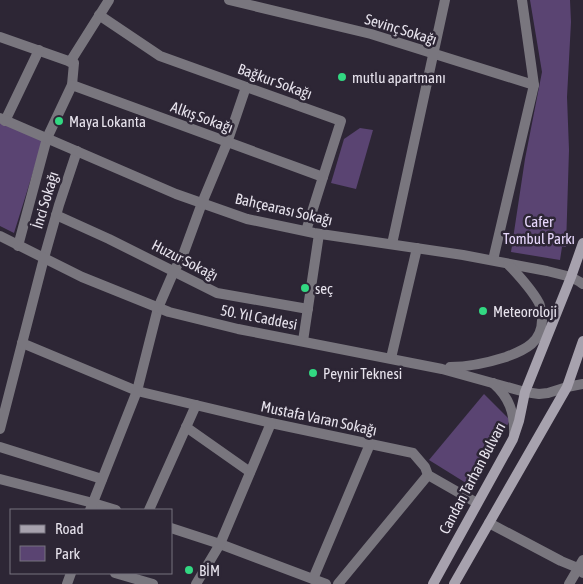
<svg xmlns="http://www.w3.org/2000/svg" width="583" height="584" font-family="'Asap Condensed',sans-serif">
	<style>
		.green { fill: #5a4472 }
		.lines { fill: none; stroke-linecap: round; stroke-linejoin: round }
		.minor { stroke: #79767e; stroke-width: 10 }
		.tertiary { stroke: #79767e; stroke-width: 10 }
		.secondary { stroke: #a7a2ae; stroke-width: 10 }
		.poi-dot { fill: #32d882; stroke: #2d2635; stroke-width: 2 }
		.labels { text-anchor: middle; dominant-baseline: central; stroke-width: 5; stroke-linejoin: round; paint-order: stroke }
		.street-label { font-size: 15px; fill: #e7e3ed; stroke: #2d2635 }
		.poi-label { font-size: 15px; fill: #e7e3ed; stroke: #2d2635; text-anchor: start }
		.park-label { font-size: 15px; fill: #e8d8fd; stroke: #2d2635 }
	</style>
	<rect width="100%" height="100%" fill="#2d2635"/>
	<g class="green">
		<polygon points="530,0 570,0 571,22 567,97 569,150 566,247 562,247 560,260 511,252 525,159 542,72"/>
		<polygon points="0,122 43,140 14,233 0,226"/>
		<polygon points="360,128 373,130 356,189 331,183 344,139"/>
		<polygon points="484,394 510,420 474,488 429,460"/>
	</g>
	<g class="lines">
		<g class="minor">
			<polyline points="229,0 371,34 534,85"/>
			<polyline points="99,15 160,56 341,121 323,177 306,231"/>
			<polyline points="0,37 74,63 72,85 47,138 18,246"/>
			<polyline points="70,62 109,0"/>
			<polyline points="72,85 323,177"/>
			<polyline points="5,121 39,50"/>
			<polyline points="56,215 109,239 217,293 308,309"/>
			<polyline points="392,244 445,0"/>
			<polyline points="493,260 534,85 522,0"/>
			<polyline points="303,341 319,234"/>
			<polyline points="22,343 137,391 271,423 413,453 425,467 428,475 477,503"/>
			<polyline points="391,358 417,248"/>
			<polyline points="567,387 583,384"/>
			<polyline points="186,427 250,472"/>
			<polyline points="0,429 44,258 59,205 77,151"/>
			<polyline points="0,447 102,479"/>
			<polyline points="0,479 93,503 116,510"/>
			<polyline points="90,510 137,391 158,308 174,271 183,255 202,203 227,143 246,87"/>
			<polyline points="149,510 196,405"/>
			<polyline points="489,523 561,561 578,568 583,573"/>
			<polyline points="171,528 220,544 326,584"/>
			<polyline points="115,573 153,584"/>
			<polyline points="313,579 370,444"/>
			<polyline points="67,584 71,573"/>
			<polyline points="196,584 220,544 271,423"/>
			<polyline points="338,584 428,475"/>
			<polyline points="569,584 583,560"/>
		</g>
		<g class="tertiary">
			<polyline points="0,118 176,194 247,219 314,233 463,255 547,271 571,277 580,282 583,284"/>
			<polyline points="0,236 82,277 169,312 238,329 442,369 525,392 539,394 548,393 567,387"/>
			<path d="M450 367C470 367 487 363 506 357 525 350 543 342 542 318 541 313 541 307 539 303 531 288 519 276 508 264"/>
			<path d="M493 383C509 397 515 413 514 435"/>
		</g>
		<g class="secondary">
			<polyline points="433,584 513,439 519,421 525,392 571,277 583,243"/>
			<polyline points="454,584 567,387 583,341"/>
		</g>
	</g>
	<g class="poi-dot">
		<circle cx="342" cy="77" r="5"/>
		<circle cx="59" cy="121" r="5"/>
		<circle cx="305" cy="288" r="5"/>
		<circle cx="483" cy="311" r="5"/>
		<circle cx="313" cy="373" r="5"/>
		<circle cx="189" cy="570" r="5"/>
	</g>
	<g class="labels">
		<g class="street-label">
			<text transform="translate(401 29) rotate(17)">Sevinç Sokağı</text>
			<text transform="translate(275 81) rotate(20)">Bağkur Sokağı</text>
			<text transform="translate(202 117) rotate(20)">Alkış Sokağı</text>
			<text transform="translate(45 200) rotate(-73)">İnci Sokağı</text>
			<text transform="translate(284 209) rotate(13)">Bahçearası Sokağı</text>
			<text transform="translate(185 260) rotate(27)">Huzur Sokağı</text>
			<text transform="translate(259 317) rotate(11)">50. Yıl Caddesi</text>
			<text transform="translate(319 418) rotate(12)">Mustafa Varan Sokağı</text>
			<text transform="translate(472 478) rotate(-62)">Candan Tarhan Bulvarı</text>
		</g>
		<g class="poi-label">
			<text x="352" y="77">mutlu apartmanı</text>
			<text x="69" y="121">Maya Lokanta</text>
			<text x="315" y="288">seç</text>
			<text x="493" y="311">Meteoroloji</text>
			<text x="323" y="373">Peynir Teknesi</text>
			<text x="199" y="570">BİM</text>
		</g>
		<g class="park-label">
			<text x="539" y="221">Cafer<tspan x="539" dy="17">Tombul Parkı</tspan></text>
		</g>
	</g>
	<rect x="10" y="509" width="162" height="65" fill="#2d2635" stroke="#77727f"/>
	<rect x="20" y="525" width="25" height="8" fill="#a7a2ae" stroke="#77727f"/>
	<text x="55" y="534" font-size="15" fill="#e7e3ed">Road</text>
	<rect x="20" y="546" width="25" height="15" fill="#5a4472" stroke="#77727f"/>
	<text x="55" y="559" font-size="15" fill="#e7e3ed">Park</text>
</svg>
